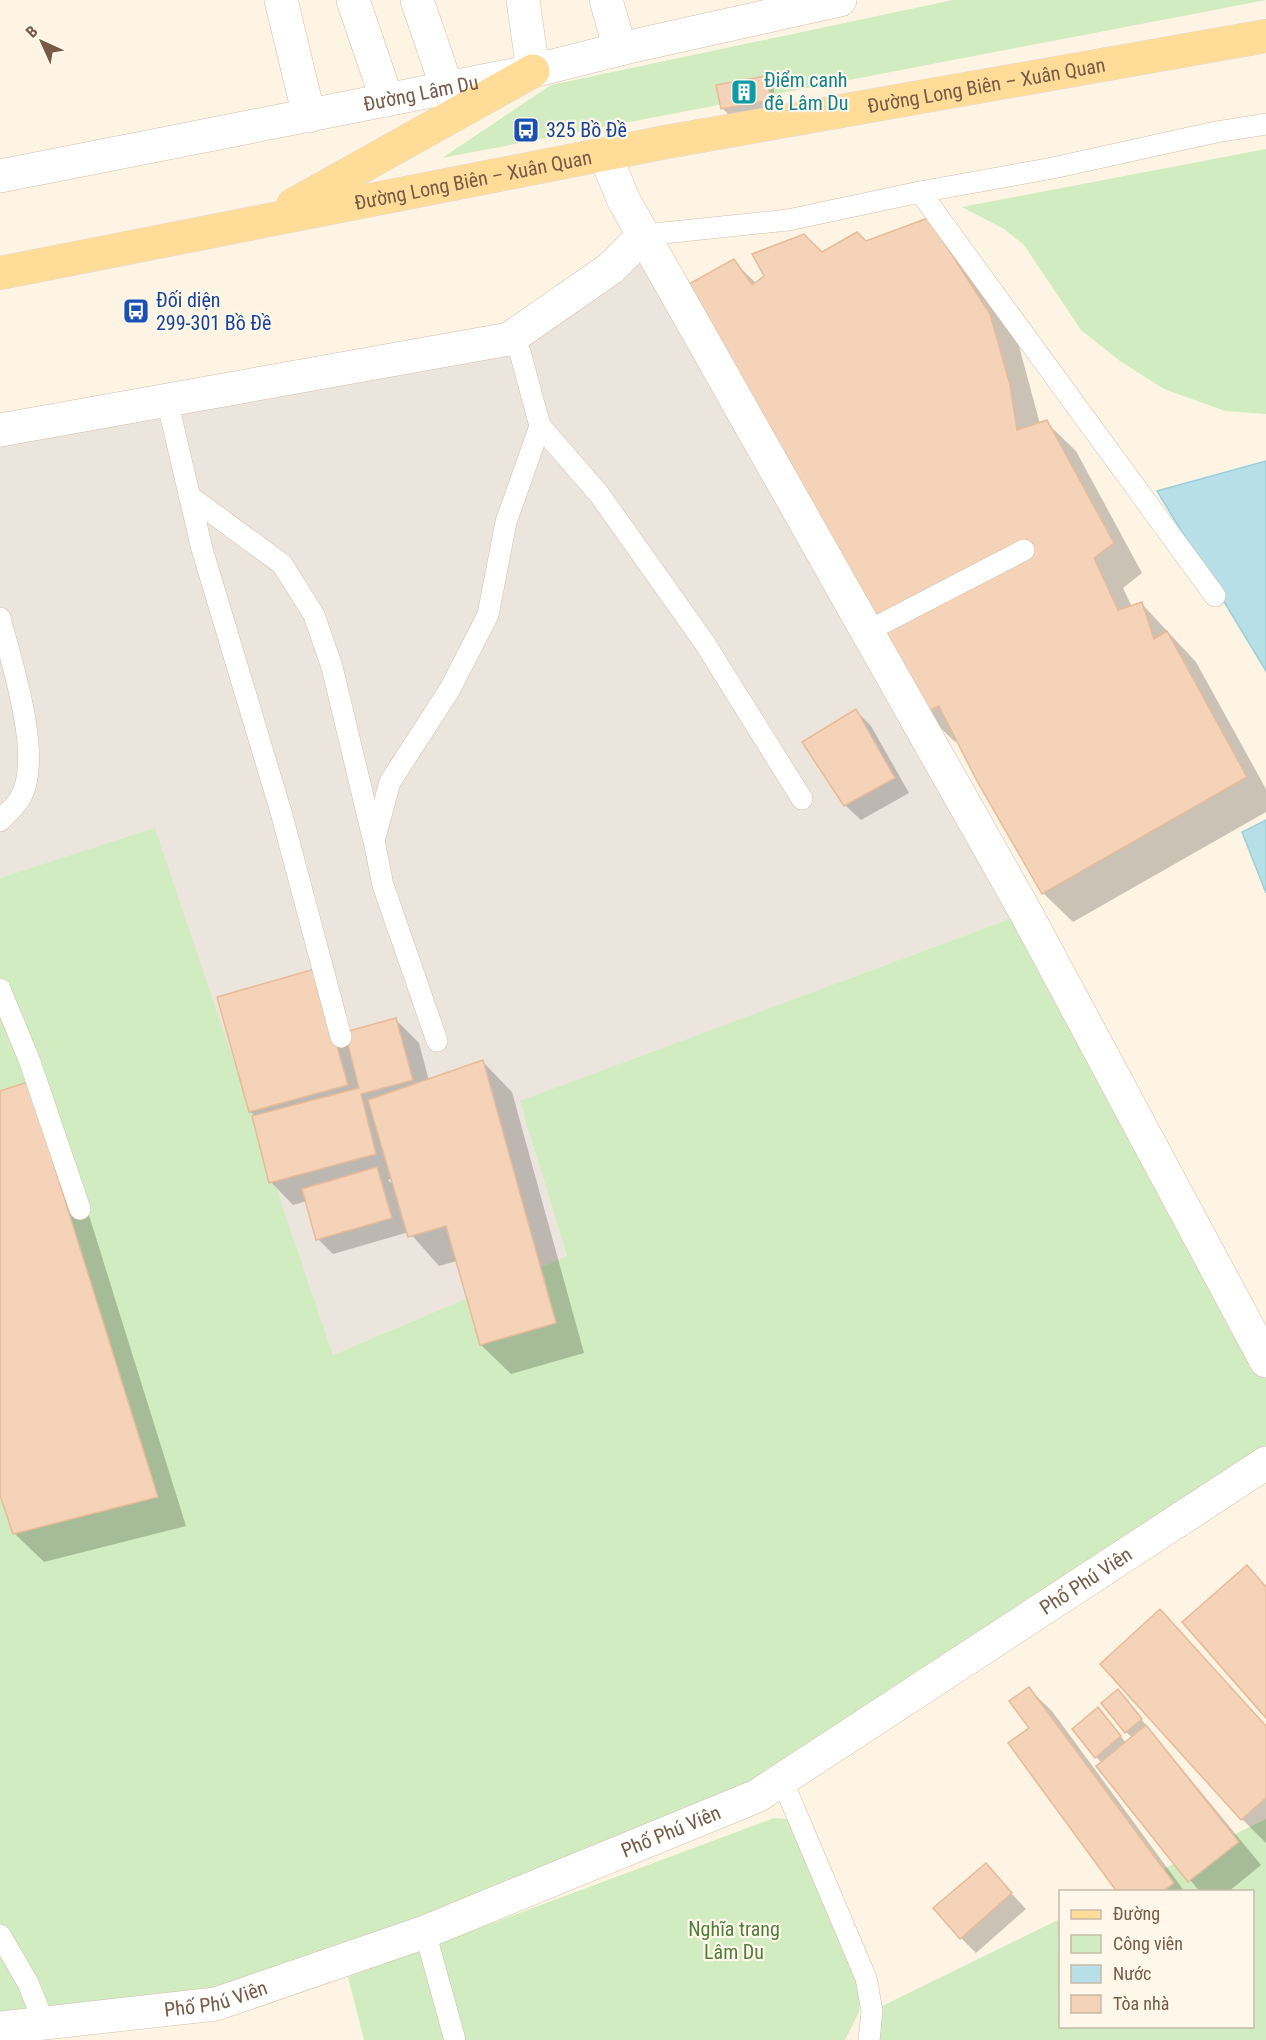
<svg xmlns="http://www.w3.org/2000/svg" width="1266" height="2040" font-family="'Roboto Condensed',sans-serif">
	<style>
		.industrial { fill: #ece5de }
		.green { fill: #d0ecc0 }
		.water { fill: #b6dfe8; stroke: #9cceda; stroke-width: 1.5 }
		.shadow { fill: #0003; fill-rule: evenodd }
		.building { fill: #f4d3b9; stroke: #e8ba98; stroke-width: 1.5 }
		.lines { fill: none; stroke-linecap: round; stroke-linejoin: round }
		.service-casing { stroke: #d1beab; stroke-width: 22 }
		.minor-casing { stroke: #d1beab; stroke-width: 34 }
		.primary-casing { stroke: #ded7d3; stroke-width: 34 }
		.service { stroke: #fff; stroke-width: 21 }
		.minor { stroke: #fff; stroke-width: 33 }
		.primary { stroke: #ffdd98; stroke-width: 33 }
		.labels { text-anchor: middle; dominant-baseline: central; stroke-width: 4.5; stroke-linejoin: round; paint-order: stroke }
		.culture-label { font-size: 20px; fill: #0d838f; stroke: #fff8ea; text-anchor: start }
		.street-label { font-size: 20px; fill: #775a47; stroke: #fff8ea }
		.transit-label { font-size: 20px; fill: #164399; stroke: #fff8ea; text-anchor: start }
		.park-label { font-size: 20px; fill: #4f7d3f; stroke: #fff8ea }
	</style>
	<rect width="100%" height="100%" fill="#fdf4e3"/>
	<polygon class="industrial" points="644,235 1026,913 521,1101 567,1256 333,1355 155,829 0,878 0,440 520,352"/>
	<g class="green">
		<polygon points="953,0 1266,0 442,158 551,85"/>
		<polygon points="1266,149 1266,414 1225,411 1164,389 1120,361 1081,330 1024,245 1004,229 962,207"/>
		<polygon points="155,828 333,1355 567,1256 520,1101 1026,913 1266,1361 1266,1463 782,1780 216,2004 0,2019 0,878"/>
		<polygon points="774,1818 796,1820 861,1977 859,2012 845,2040 364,2040 348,1977"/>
		<polygon points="1266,1819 1266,2040 861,2040 872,2011 1060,1919 1060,2026 1252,2026 1252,1892 1118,1891"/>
	</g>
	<g class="water">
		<polygon points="1266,461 1266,671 1157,491"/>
		<polygon points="1266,820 1266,893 1242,832"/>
	</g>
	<g class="shadow">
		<polygon points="766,77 773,85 777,107 729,115 722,108"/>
		<polygon points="927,219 957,249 1019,346 1040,424 1046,422 1076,451 1142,573 1123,588 1132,607 1142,604 1196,662 1266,789 1266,812 1073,922 1043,893 958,740 955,742 925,713 733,261 757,284 822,253 865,243"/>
		<polygon points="856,711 871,726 909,793 861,820 845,805"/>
		<path d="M219 998 349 1033 396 1020 419 1043 429 1081 483 1062 512 1092 584 1353 511 1374 481 1345 457 1261 439 1266 409 1232 333 1254 318 1239 307 1201 293 1205 271 1182 256 1117 250 1112ZM393 1178 396 1187 388 1180Z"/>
		<polygon points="0,1092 57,1113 186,1526 44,1562 14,1533 0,1491"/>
		<polygon points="1160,1611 1266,1725 1266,1843 1242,1819"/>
		<polygon points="1029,1689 1052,1711 1185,1892 1119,1892"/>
		<polygon points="1118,1691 1261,1865 1228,1892 1200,1892 1098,1766 1102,1763 1096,1757 1105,1716 1126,1743 1133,1738 1126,1732"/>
		<polygon points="985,1865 1026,1909 976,1953 961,1938"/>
	</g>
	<g class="building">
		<polygon points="766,76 771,100 721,109 716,85"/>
		<polygon points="928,218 990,314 1010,385 1017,430 1047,420 1114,543 1094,558 1118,610 1142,602 1154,639 1167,631 1247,777 1042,894 977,781 939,706 924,713 689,284 734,259 752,285 764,276 752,254 804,234 822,252 857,232 866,241"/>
		<polygon points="856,709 895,778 844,806 802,742"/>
		<polygon points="315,969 348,1085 249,1112 217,997"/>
		<polygon points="396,1018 413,1080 361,1094 376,1154 269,1183 252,1116 359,1088 345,1032"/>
		<polygon points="483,1060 556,1323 480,1345 446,1226 408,1237 368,1100"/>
		<polygon points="28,1082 158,1497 13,1534 0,1495 0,1091"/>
		<polygon points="377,1167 392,1218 316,1240 302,1189"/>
		<polygon points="1247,1565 1266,1587 1266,1718 1182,1622"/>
		<polygon points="1160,1609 1266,1726 1266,1798 1241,1820 1100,1664"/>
		<polygon points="1029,1687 1174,1883 1162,1892 1117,1892 1008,1743 1029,1728 1009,1701"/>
		<polygon points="1118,1689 1142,1719 1125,1733 1101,1703"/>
		<polygon points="1098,1707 1121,1736 1095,1758 1072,1729"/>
		<polygon points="1146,1725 1239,1842 1188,1882 1096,1766"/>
		<polygon points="986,1863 1012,1893 960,1939 933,1908"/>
	</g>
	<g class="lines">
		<defs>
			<g id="service">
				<polyline points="920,192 1215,596"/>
				<polyline points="644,235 788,220 920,192 1053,168 1216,132 1266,124"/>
				<polyline points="509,339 520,352 540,426 599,494 704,642 802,799"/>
				<polyline points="167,400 202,549 281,812 341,1037"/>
				<polyline points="189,496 282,564 314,615 332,667 373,838"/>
				<path d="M0 618C11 661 45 761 19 800 14 808 6 814 0 821"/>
				<polyline points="868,631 1024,550"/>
				<polyline points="0,989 30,1062 80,1209"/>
				<polyline points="437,1041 383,885 374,841 390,782 450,689 488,615 506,522 540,426"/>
				<polyline points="782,1780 866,1978 872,2011 869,2040"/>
				<polyline points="425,1932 455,2040"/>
				<polyline points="0,1935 28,1983 44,2023"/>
			</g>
			<g id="minor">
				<polyline points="281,0 309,116"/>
				<polyline points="353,0 387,100"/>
				<polyline points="417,0 447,88"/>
				<polyline points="523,0 533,71"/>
				<polyline points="606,0 620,49"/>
				<polyline points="605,154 623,199 1026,913 1266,1361"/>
				<path id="s1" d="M0 176 533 71 620 49 840 0"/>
				<polyline points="0,430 509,339 611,268 644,235"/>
				<path id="s2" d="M0 2028 216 2004 425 1932 757 1796 1266 1463"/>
			</g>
			<g id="primary">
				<polyline points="293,205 533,71"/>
				<path id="s3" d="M0 273 666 142 1266 36"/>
			</g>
		</defs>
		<use href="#service" class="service-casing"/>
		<use href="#minor" class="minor-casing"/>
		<use href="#primary" class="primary-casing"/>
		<use href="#service" class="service"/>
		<use href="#minor" class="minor"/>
		<use href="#primary" class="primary"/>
	</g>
	<defs>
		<symbol id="building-square" viewBox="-11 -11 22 22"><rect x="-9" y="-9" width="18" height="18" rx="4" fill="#0f9aa8" stroke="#fff8ea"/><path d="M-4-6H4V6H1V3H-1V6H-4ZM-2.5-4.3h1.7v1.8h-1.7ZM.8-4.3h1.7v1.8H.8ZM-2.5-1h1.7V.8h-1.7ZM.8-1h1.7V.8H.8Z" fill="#fff"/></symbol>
		<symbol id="bus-square" viewBox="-11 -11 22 22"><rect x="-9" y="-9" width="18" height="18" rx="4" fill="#1a4fb4" stroke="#fff8ea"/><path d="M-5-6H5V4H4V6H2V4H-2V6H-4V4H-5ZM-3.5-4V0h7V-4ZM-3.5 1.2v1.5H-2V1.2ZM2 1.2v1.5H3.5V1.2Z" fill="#fff"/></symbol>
	</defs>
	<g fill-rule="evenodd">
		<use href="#building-square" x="729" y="77" width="30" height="30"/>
		<use href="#bus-square" x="511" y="115" width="30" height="30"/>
		<use href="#bus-square" x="121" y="296" width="30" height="30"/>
	</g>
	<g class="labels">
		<g class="culture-label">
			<text x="764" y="80">Điểm canh<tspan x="764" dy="23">đê Lâm Du</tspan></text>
		</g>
		<g class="street-label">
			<text stroke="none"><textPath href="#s3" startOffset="1004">Đường Long Biên – Xuân Quan</textPath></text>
			<text stroke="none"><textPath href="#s1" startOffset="429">Đường Lâm Du</textPath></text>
			<text stroke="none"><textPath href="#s3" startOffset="482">Đường Long Biên – Xuân Quan</textPath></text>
			<text stroke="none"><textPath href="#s2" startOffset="1190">Phố Phú Viên</textPath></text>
			<text stroke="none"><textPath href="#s2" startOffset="704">Phố Phú Viên</textPath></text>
			<text stroke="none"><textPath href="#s2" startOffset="218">Phố Phú Viên</textPath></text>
		</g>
		<g class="transit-label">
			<text x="546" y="130">325 Bồ Đề</text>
			<text x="156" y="300">Đối diện<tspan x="156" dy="23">299-301 Bồ Đề</tspan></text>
		</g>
		<g class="park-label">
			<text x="734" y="1929">Nghĩa trang<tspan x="734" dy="23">Lâm Du</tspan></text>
		</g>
	</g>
	<rect x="1059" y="1890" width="195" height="138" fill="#fff8ea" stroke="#c9b9a9" stroke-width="1.5"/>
	<rect x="1071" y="1910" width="30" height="9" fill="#ffdd98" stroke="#c9b9a9" stroke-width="1.5"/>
	<text x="1113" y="1920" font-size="18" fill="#775a47">Đường</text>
	<rect x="1071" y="1935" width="30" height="18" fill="#d0ecc0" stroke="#c9b9a9" stroke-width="1.5"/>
	<text x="1113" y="1950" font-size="18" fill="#775a47">Công viên</text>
	<rect x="1071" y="1965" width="30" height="18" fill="#b6dfe8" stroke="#c9b9a9" stroke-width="1.5"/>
	<text x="1113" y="1980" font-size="18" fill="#775a47">Nước</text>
	<rect x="1071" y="1995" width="30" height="18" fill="#f4d3b9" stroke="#c9b9a9" stroke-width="1.5"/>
	<text x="1113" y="2010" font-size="18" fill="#775a47">Tòa nhà</text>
	<g transform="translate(42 42) rotate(315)" stroke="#fff8ea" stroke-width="4.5" paint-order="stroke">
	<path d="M0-4.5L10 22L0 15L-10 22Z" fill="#775a47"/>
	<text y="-9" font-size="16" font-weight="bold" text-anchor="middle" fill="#775a47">B</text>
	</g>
</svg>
